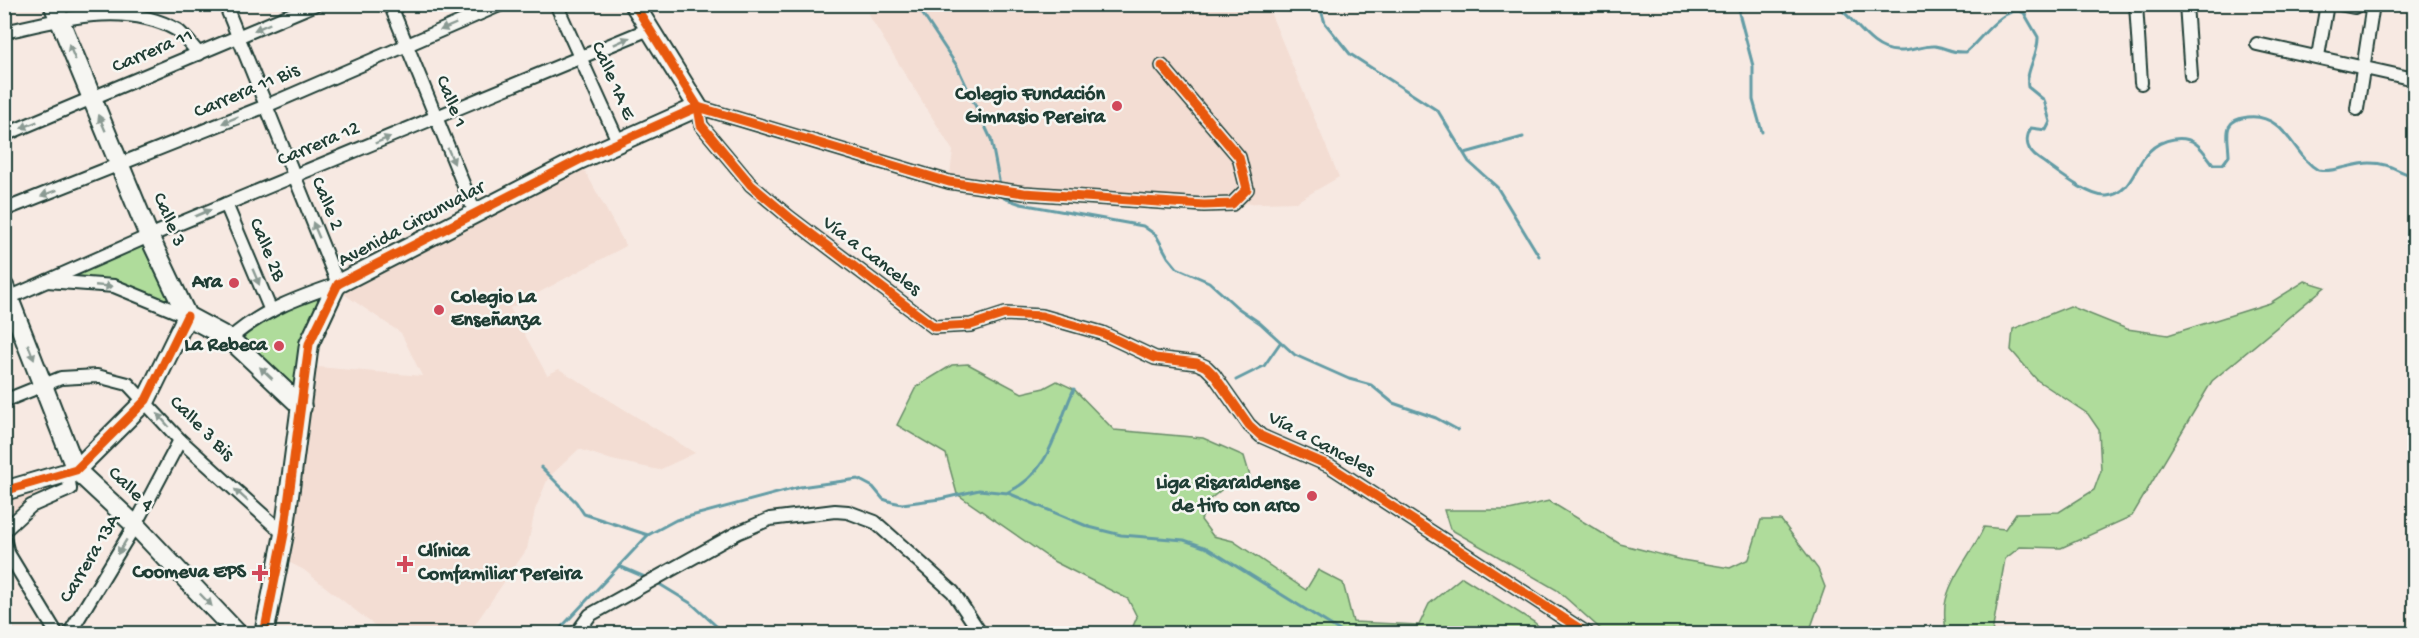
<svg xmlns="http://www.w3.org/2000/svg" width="2419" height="638" font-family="'Gochi Hand',sans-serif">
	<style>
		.built { fill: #f3ddd3 }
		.green { fill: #afdc9b; stroke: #678c68; stroke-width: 1.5 }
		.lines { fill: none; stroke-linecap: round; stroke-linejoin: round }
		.stream { stroke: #639ca5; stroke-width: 3 }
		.street-casing { stroke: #1f3d34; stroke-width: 16 }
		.secondary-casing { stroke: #1f3d34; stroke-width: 22 }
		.street { stroke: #f6f6f2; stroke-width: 12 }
		.secondary { stroke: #f6f6f2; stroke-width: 18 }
		.cycleway-casing { stroke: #f6f6f2; stroke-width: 13 }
		.cycleway { stroke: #e8590c; stroke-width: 9 }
		.oneway { fill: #8a9a93 }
		.poi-dot { fill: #d1495b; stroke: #f6f6f2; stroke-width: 2 }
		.labels { text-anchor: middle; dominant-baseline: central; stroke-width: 5; stroke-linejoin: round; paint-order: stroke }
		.street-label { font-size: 20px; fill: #1f3d34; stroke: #f6f6f2 }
		.poi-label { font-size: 20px; font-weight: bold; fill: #1f3d34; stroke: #f6f6f2; text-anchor: end }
	</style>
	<rect width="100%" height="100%" fill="#f7e9e2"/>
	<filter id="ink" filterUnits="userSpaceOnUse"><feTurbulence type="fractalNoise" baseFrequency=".0167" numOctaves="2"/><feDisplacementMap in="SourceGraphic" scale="12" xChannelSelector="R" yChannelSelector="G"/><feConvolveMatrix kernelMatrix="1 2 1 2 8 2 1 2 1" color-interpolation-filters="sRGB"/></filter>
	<g filter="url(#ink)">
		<g class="built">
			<polygon points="883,4 1267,5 1339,177 1296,202 1232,204 949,182 953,151 868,14"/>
			<polygon points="579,160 626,246 510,308 547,375 559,369 695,453 659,470 612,460 579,449 548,478 535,510 527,549 469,633 384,633 304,570 281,558 306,366 422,376 401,333 335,288"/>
			<polygon points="68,473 70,489 30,506 5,531 5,491"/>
		</g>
		<g class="green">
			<polygon points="149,236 187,316 114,286 46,281"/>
			<path d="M2305 281 2325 287 2212 381 2132 516 2061 548 2020 547 2005 559 1992 633H1946C1945 624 1944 614 1945 605 1949 578 1973 552 1984 527L2005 529 2016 513 2059 512 2094 490 2101 471 2099 430 2088 414 2037 380 2011 350 2013 329 2070 306 2127 329 2168 335 2270 303Z"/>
			<polygon points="338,284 318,322 302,407 230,339 242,328"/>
			<polygon points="968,364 1022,393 1044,388 1057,381 1074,389 1114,430 1203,438 1244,456 1252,483 1231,482 1209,500 1201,520 1213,536 1233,541 1306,590 1318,570 1343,583 1353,622 1419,625 1429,604 1462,577 1534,622 1546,633 1232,634 1220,631 1215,634 1130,633 1137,617 1128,599 1055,562 957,494 946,454 897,425 916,387 952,365"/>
			<polygon points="1549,501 1620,544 1682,560 1730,568 1749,559 1761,520 1781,520 1818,569 1825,587 1811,627 1811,633 1605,633 1557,590 1450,529 1444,510 1509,510"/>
		</g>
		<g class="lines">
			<g class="stream">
				<polyline points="916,4 957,66 991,139 1000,185"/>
				<polyline points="1319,4 1325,23 1350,54 1438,111 1469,162 1497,187 1539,256"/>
				<polyline points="1742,4 1739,13 1753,66 1753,100 1762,132"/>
				<path d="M1835 4C1855 19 1871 51 1897 51 1910 52 1923 45 1935 46 1949 48 1948 53 1966 52 1980 41 2004 3 2024 13L2038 37C2039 54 2025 71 2028 87L2044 100 2050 122 2046 130 2031 128C2024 140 2027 151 2039 159 2054 169 2089 198 2107 196 2141 192 2131 146 2174 139 2195 136 2202 149 2213 164H2223L2229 156C2229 137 2220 120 2248 117 2286 113 2294 157 2318 170 2335 173 2352 163 2370 163 2391 163 2397 172 2414 176"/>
				<polyline points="1465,153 1523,137"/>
				<polyline points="1002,195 1004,198 1021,204 1143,226 1156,235 1168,257 1177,268 1209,282 1238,308 1260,323 1295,355 1349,379 1371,385 1393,403 1436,418 1458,430"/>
				<polyline points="1236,380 1264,366 1280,343"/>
				<polyline points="541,467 576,502 584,514 648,535"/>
				<path d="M1008 492C1051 473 1056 427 1074 389"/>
				<polyline points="619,566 647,578"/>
				<polyline points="656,582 692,604 725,634"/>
				<polyline points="555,634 648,535 676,520 800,487 858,479 873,487 883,499 892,502 902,504 940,499 979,490 1008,493 1089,527 1121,535 1184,540 1207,548 1345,634"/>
			</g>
			<defs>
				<g id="street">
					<path d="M225 4 338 284C300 297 260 311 230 339"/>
					<polyline points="390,4 475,213"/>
					<polyline points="556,4 618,141"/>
					<polyline points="2136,4 2141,83"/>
					<polyline points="2186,4 2191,76"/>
					<polyline points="2339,4 2354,7 2360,4"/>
					<path d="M4 32C60 20 124 0 177 30 185 36 192 46 199 54"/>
					<polyline points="2257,44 2414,79"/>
					<polyline points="2318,56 2327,4"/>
					<polyline points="1162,66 1239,157 1247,189 1232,204 1204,205 1024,193 949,182 698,107 701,125 751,185 789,217 934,327 971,325 1005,314 1042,316 1102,333 1155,358 1197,363 1206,367 1214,375 1249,425 1261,436 1330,466 1588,634"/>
					<polyline points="2357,109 2373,4"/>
					<polyline points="4,135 316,4"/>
					<polyline points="226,204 271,311"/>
					<polyline points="4,210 266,106 502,4"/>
					<polyline points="47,281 114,286 187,316"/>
					<polyline points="4,300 149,236 649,29"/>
					<polyline points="4,401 61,378 97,376 128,384 180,440 284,534"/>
					<polyline points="4,531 31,506 70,489 68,473"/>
					<polyline points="4,538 8,553 57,634"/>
					<polyline points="69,634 135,525 180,440"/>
					<polyline points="576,634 590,615 737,533 770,519 835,511 848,512 875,522 953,592 981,634"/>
				</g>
				<g id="secondary">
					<polyline points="53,4 149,236 187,316 230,339 302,407"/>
					<polyline points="4,286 76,470 135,525 238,634"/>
					<polyline points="4,491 76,470 146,400 187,316"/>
					<polyline points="264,634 284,534 309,344 335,288 338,284 579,160 698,107 634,4"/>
				</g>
			</defs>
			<use href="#street" class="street-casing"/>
			<use href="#secondary" class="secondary-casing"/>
			<use href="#street" class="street"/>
			<use href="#secondary" class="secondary"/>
			<defs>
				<g id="cycleway">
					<polyline points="634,4 698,107 701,125 751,185 789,217 934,327 971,325 1005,314 1042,316 1102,333 1155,358 1197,363 1206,367 1214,375 1249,425 1261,436 1330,466 1588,634"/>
					<polyline points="698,107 949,182 1024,193 1204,205 1232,204 1247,189 1239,157 1162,66"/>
					<polyline points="4,491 76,470 146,400 187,316"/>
					<polyline points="264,634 284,534 309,344 338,284 579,160 698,107"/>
				</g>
			</defs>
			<use href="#cycleway" class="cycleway-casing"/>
			<use href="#cycleway" class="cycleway"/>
		</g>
		<defs><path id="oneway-solid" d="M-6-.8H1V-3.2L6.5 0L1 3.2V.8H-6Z" transform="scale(1.5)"/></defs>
		<g class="oneway">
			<use href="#oneway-solid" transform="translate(262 27) rotate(157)"/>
			<use href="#oneway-solid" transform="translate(448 27) rotate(157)"/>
			<use href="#oneway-solid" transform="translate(622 41) rotate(-24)"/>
			<use href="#oneway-solid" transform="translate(72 52) rotate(-113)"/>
			<use href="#oneway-solid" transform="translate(230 120) rotate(158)"/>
			<use href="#oneway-solid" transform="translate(102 123) rotate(-113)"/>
			<use href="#oneway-solid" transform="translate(29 125) rotate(158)"/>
			<use href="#oneway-solid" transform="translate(383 140) rotate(-23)"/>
			<use href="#oneway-solid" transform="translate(451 156) rotate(67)"/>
			<use href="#oneway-solid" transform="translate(49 193) rotate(159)"/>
			<use href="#oneway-solid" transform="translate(203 213) rotate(-23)"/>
			<use href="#oneway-solid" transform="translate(316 230) rotate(-113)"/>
			<use href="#oneway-solid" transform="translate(256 277) rotate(67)"/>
			<use href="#oneway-solid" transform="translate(104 286) rotate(5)"/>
			<use href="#oneway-solid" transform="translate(31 352) rotate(69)"/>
			<use href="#oneway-solid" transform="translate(266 373) rotate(-137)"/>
			<use href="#oneway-solid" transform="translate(163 420) rotate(-131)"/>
			<use href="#oneway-solid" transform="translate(241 495) rotate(-138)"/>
			<use href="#oneway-solid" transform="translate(122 547) rotate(121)"/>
			<use href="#oneway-solid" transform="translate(206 600) rotate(46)"/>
		</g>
	</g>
	<g class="poi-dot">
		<circle cx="1117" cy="106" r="6"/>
		<circle cx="234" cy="283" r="6"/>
		<circle cx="439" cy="310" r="6"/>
		<circle cx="279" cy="346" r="6"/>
		<circle cx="1312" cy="496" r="6"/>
		<path d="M402 555h6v6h6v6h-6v6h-6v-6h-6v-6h6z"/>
		<path d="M257 564h6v6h6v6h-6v6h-6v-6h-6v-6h6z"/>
	</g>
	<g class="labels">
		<g class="street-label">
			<text transform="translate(153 52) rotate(-23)">Carrera 11</text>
			<text transform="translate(612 81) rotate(66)">Calle 1A E</text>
			<text transform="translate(247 92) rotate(-23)">Carrera 11 Bis</text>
			<text transform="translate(450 102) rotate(68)">Calle 1</text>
			<text transform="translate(319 145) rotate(-23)">Carrera 12</text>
			<text transform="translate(326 204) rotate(67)">Calle 2</text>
			<text transform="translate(168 220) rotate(67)">Calle 3</text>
			<text transform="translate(412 225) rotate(-28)">Avenida Circunvalar</text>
			<text transform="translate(266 250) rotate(67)">Calle 2B</text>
			<text transform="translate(871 257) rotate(37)">Vía a Canceles</text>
			<text transform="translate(201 429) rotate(45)">Calle 3 Bis</text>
			<text transform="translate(1321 445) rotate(28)">Vía a Canceles</text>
			<text transform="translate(130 490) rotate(44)">Calle 4</text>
			<text transform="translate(91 559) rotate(-59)">Carrera 13A</text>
		</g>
		<g class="poi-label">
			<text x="1105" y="95">Colegio Fundación<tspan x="1105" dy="23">Gimnasio Pereira</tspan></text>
			<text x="222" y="283">Ara</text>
			<text x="451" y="298" text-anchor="start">Colegio La<tspan x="451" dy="23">Enseñanza</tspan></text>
			<text x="267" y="346">La Rebeca</text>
			<text x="1300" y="484">Liga Risaraldense<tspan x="1300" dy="23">de tiro con arco</tspan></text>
			<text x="418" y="552" text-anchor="start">Clínica<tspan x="418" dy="23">Comfamiliar Pereira</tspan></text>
			<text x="246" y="573">Coomeva EPS</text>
		</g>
	</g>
	<rect width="2419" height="638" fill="none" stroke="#f6f6f2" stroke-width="24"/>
	<rect x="12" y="12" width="2395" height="614" fill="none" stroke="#1f3d34" stroke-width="2" filter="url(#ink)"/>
</svg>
